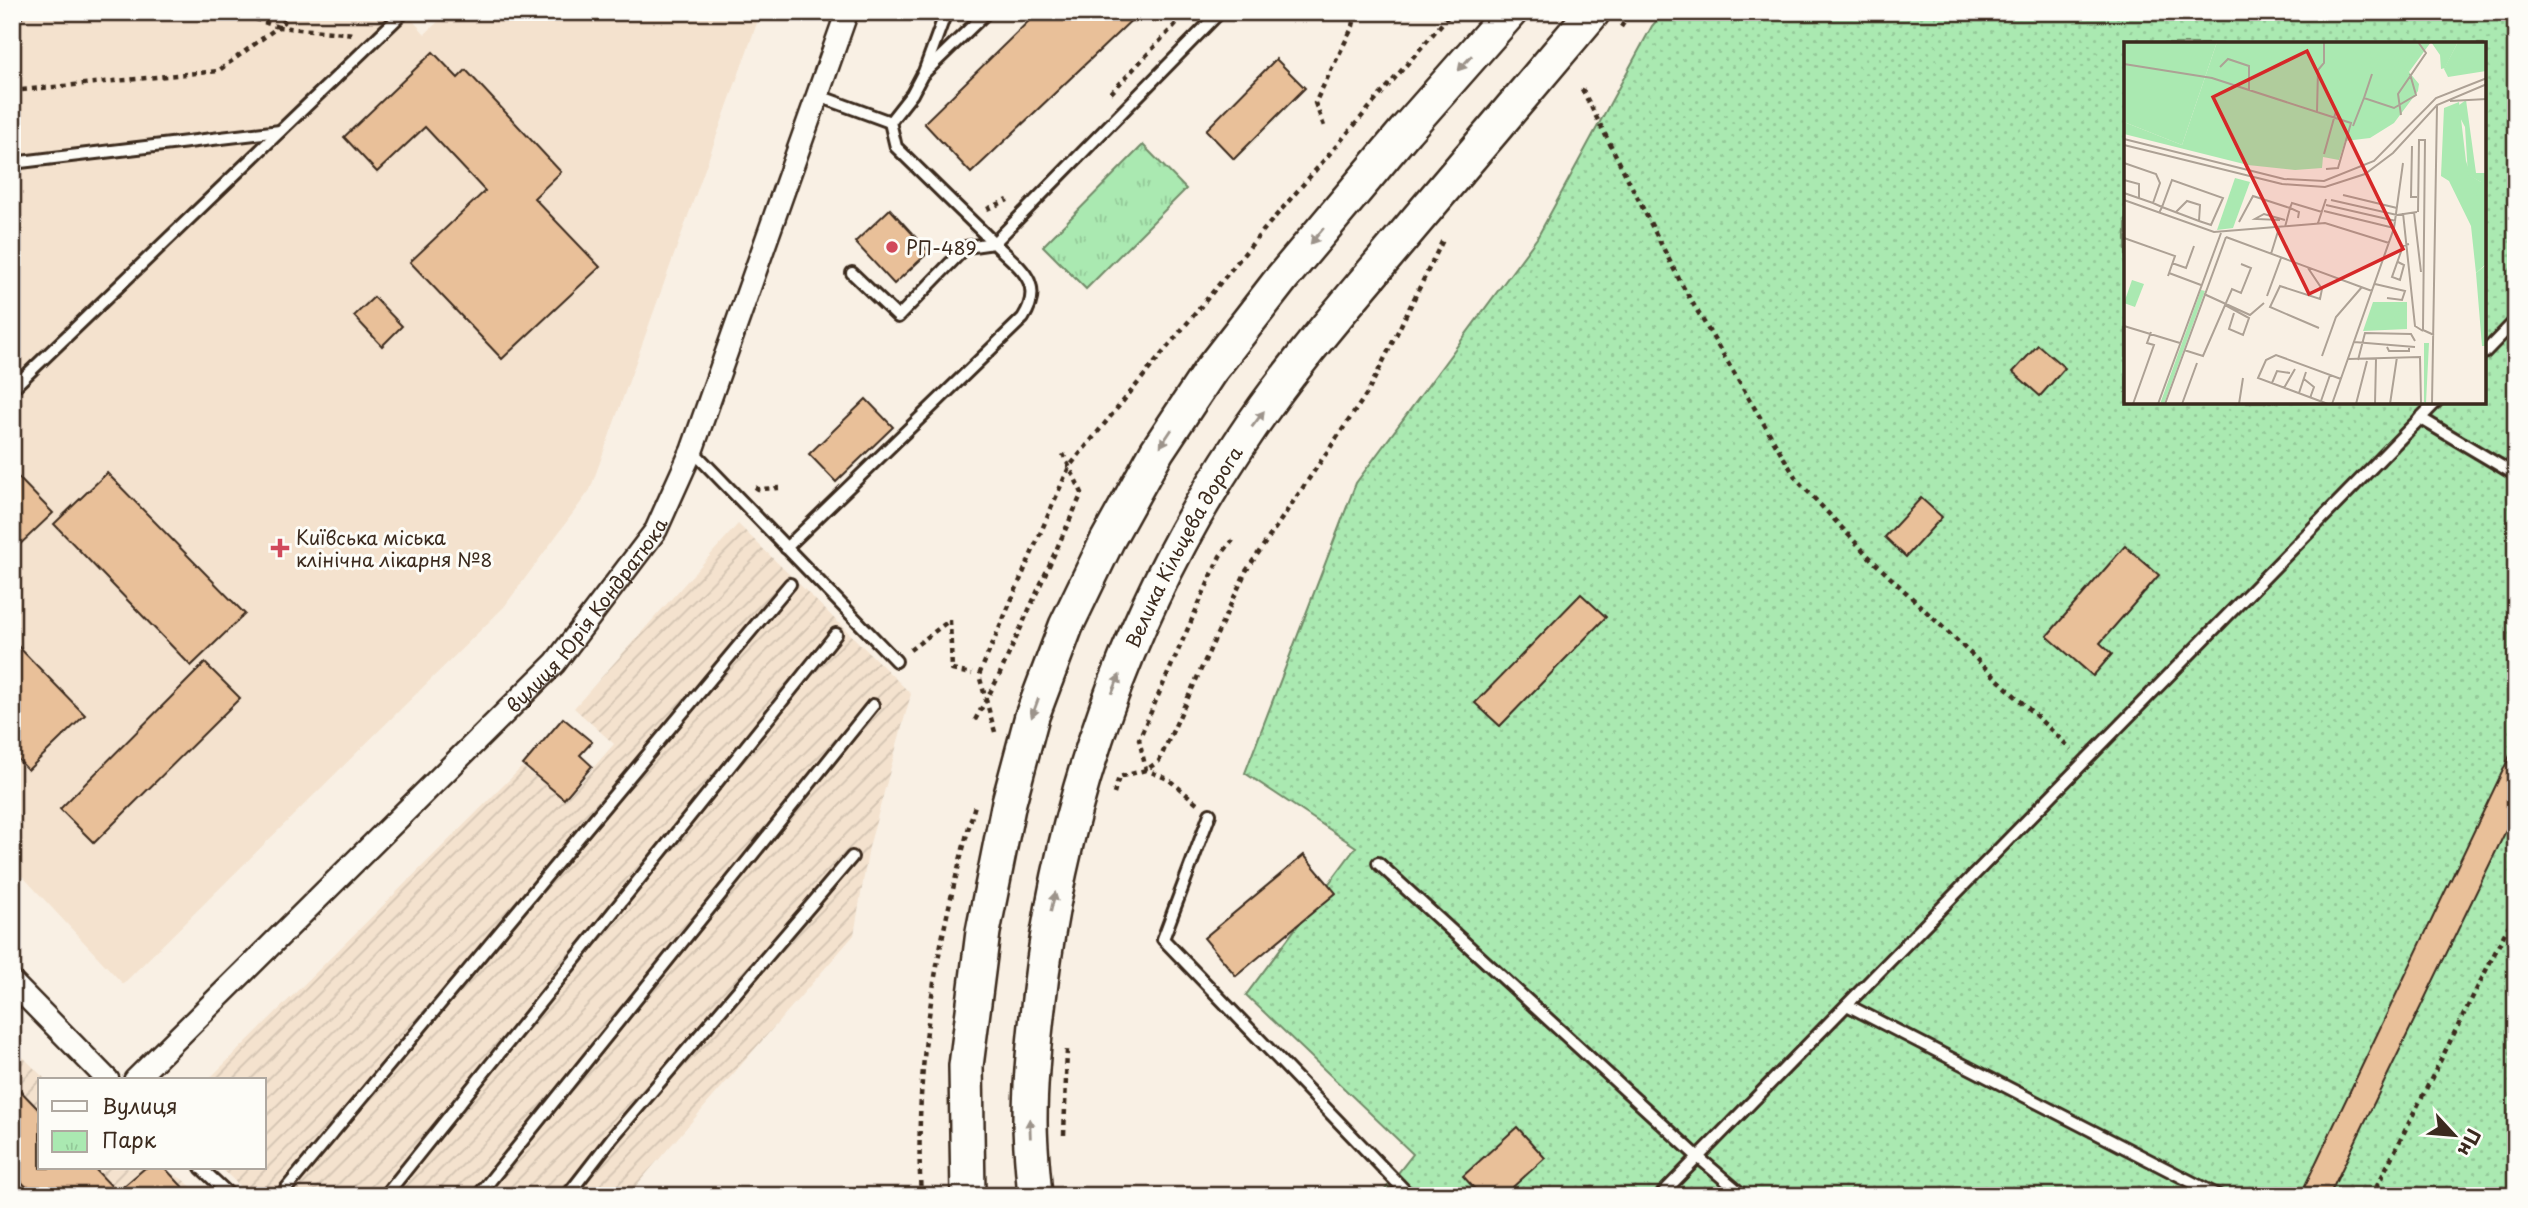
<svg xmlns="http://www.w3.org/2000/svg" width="2528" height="1208" font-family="'Playpen Sans',sans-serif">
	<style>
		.built { fill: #f4e2ce }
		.industrial { fill: url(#industrial-furrows) }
		.grass { fill: url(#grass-dots); stroke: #728a68; stroke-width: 2; fill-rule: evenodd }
		.park { fill: url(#park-tufts); stroke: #728a68; stroke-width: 2 }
		.building { fill: #e9c099; stroke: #3b2a1e; stroke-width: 2 }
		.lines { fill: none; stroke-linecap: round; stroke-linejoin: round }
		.lane-casing { stroke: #3b2a1e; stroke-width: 16 }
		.street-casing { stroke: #3b2a1e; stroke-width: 26 }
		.primary-casing { stroke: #3b2a1e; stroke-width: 38 }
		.path { stroke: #3b2a1e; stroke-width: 4.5; stroke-dasharray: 5 5; stroke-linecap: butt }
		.lane { stroke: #fdfcf7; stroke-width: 10 }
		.street { stroke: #fdfcf7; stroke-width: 21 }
		.primary { stroke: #fdfcf7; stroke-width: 33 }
		.oneway { fill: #9c938a }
		.poi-dot { fill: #d1495b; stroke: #fdfcf7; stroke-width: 2.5 }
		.labels { text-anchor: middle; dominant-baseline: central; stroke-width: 6; stroke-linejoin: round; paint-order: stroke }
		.poi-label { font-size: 19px; fill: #3b2a1e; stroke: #fdfcf7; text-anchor: start }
		.street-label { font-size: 19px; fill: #3b2a1e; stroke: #fdfcf7 }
		.inset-road { fill: none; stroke: #ada195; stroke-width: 2 }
		.view { fill: #d62828; fill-opacity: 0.15; stroke: #d62828; stroke-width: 3.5 }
		.inset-edge { fill: none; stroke: #3b2a1e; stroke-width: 3.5 }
	</style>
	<defs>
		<pattern id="industrial-furrows" width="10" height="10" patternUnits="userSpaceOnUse" patternTransform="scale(1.75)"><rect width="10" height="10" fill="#f4e2ce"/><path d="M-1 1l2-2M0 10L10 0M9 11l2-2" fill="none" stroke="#d2c2b0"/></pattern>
		<pattern id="grass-dots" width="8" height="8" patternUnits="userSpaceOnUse" patternTransform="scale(1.75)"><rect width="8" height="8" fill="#aae9b1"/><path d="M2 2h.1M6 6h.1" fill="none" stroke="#93c898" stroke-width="1.8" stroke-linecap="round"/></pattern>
		<pattern id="park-tufts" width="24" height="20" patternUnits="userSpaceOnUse" patternTransform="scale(1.75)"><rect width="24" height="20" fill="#aae9b1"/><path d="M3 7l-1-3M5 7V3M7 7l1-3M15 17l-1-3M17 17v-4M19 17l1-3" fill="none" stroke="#93c898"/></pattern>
	</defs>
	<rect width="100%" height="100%" fill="#f9f0e4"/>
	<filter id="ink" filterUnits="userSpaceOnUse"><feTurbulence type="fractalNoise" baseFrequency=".0143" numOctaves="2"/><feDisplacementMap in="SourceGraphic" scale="14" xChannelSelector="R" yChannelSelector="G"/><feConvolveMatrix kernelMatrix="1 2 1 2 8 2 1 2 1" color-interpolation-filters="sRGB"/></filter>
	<g filter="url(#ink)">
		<polygon class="built" points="12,12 405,12 425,34 448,12 746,12 757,23 590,490 504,607 123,984 12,865"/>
		<g class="industrial">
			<polygon points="738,524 911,694 869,847 854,935 627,1196 250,1196 221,1168 264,1168 264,1080 208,1080 522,767 565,800 614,744 574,708"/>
			<polygon points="12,1046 46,1080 40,1080 40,1168 161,1168 182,1179 203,1196 12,1196"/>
		</g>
		<path class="grass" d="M1664 12H2516V1196H1380L1413 1154 1246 995 1356 847 1245 773 1356 483 1537 238 1652 26ZM2126 44H2484V402H2126Z"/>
		<polygon class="park" points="1143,145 1186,189 1086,289 1043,246"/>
		<g class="building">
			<polygon points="1038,12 1140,12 971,173 924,123"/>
			<polygon points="433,52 458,78 466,70 561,172 534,198 600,267 502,359 410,262 485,191 425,127 377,172 344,137"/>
			<polygon points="1276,59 1305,88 1234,159 1206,130"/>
			<polygon points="890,209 929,252 894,284 855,242"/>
			<polygon points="374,297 402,326 382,346 354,316"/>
			<polygon points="2038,345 2065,368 2040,396 2013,372"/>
			<polygon points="866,399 893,427 836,482 809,454"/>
			<polygon points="12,471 53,513 12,552"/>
			<polygon points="107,473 245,614 191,666 54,524"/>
			<polygon points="1921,498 1942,517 1906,557 1885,537"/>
			<polygon points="2125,546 2159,575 2100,643 2112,654 2093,676 2047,636"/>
			<polygon points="1581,594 1606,617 1500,726 1475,703"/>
			<polygon points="12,640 85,715 28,770 12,753"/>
			<polygon points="205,663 240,698 94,843 60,809"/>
			<polygon points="563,718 592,742 580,755 592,766 564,799 523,765"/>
			<polygon points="2516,743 2516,810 2329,1196 2300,1196"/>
			<polygon points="1304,855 1336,893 1236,976 1204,938"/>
			<polygon points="12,1082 40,1111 40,1168 94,1168 117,1192 145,1168 165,1168 191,1196 35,1196 12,1172"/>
			<polygon points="1517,1127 1545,1158 1503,1196 1481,1196 1463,1176"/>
		</g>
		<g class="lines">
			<defs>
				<g id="lane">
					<polyline points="924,72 946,12"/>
					<polyline points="819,96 890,122"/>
					<polyline points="890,122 896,147 994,243 1220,12"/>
					<polyline points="890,122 912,94 922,75 987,12"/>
					<polyline points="12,163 280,131"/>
					<polyline points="2484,353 2516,320"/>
					<polyline points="12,389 404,12"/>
					<polyline points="2420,418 2516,475"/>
					<polyline points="692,450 896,661"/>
					<path d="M786 548 1023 318C1046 282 1018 267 994 243L966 247 898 317 852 273"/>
					<polyline points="1210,814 1163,939 1410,1196"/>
					<polyline points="1378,863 1698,1157 1744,1196"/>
					<polyline points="1847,1005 2219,1196"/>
					<polyline points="201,1168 231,1196"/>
					<polyline points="280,1196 790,584"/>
					<polyline points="385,1196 836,634"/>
					<polyline points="478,1196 873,705"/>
					<polyline points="567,1196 612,1138 852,857"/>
					<polyline points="1660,1196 2436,402"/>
				</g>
				<g id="street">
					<polyline points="12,982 108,1080"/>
					<path id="s1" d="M135 1080 555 663 656 530 692 450 847 12"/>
				</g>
				<g id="primary">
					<polyline points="968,1196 966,1066 983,932 1009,802 1032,716 1066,626 1107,541 1157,451 1210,371 1282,278 1406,130 1510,12"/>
					<path id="s2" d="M1035 1196C1033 1171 1030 1146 1030 1121 1030 1081 1034 1040 1039 999 1061 802 1129 609 1240 443 1286 373 1342 309 1395 246 1461 168 1527 90 1593 12"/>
				</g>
			</defs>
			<use href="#lane" class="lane-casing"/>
			<use href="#street" class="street-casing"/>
			<use href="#primary" class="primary-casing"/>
			<g class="path">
				<polyline points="236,12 278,27 294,12"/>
				<polyline points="12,26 26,12"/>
				<polyline points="1621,27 1631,12"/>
				<polyline points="1582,89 1682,285 1797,480 1874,562 2071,749"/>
				<polyline points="12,91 218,71 278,27 354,34"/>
				<polyline points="1111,93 1187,12"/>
				<polyline points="1324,126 1315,103 1353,26 1356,12"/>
				<polyline points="987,209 1008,200"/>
				<polyline points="755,487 758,489 779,488"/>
				<polyline points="910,650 950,620 952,670 972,674"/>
				<polyline points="975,720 998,678 1082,493 1063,454"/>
				<polyline points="995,732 979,675 1069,467 1262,232 1452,12"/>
				<polyline points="1114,794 1119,777 1146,770 1159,761 1246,571 1368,392 1443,240"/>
				<polyline points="1197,803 1168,779 1146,770 1139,739 1220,556 1233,540"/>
				<polyline points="1064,1135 1067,1050"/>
				<path d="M921 1196C913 1063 939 932 975 805"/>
				<polyline points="2372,1196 2516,911"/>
			</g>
			<use href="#lane" class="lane"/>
			<use href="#street" class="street"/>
			<use href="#primary" class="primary"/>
		</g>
		<defs><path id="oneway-solid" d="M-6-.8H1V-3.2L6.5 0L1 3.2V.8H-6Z" transform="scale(1.75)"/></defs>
		<g class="oneway">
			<use href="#oneway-solid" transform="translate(1465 63) rotate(132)"/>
			<use href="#oneway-solid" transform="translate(1317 236) rotate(130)"/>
			<use href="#oneway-solid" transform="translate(1258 419) rotate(-53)"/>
			<use href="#oneway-solid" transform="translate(1166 438) rotate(124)"/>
			<use href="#oneway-solid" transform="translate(1116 684) rotate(-68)"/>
			<use href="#oneway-solid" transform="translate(1035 708) rotate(110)"/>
			<use href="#oneway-solid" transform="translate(1053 902) rotate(-77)"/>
			<use href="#oneway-solid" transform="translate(1030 1128) rotate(-92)"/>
		</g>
	</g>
	<g class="poi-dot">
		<circle cx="892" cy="247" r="7"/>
		<path d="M276.5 537.5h7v7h7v7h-7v7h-7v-7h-7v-7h7z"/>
	</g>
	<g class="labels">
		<g class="poi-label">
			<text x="906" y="247">РП-489</text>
			<text x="296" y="537">Київська міська<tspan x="296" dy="22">клінічна лікарня №8</tspan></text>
		</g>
		<g class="street-label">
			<text stroke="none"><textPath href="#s2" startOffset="676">Велика Кільцева дорога</textPath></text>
			<text stroke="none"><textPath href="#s1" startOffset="649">вулиця Юрія Кондратюка</textPath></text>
		</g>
	</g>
	<g transform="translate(2124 42)">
		<rect width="362" height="362" fill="#f9f0e4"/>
		<path d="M93 0H307L285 30 295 42 294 49 270 81 246 96 221 99 215 118 199 115 198 126 171 128 124 123 0 92V80L58 103ZM334 0H362V29L324 35 320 27ZM335 60 342 119 347 134 357 140 362 169V222L352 231 347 184 325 139 317 134 320 66ZM77 248 81 249 40 362H36ZM300 301H305L302 361 300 360Z" fill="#aae9b1"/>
		<path d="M0 0H93L58 103 0 80ZM334 0 321 26 317 27 316 13 307 0ZM342 58 352 131H362V169L352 152 357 140 344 133 341 85 331 66ZM363 222V304H358L352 231ZM249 260H283V287L239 289Z" fill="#aae9b1"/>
		<path d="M111 136 126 140 109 186 93 188Z" fill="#aae9b1"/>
		<path d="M8 238 20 242 11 265 0 261Z" fill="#aae9b1"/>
		<path class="inset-road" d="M0 22 88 36 227 81 214 126 202 127M96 25 104 17 125 24V48M240 56 248 32M326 59 363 57M193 70 194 28 200 21V0M277 73 274 52 302 11 294 0M229 84 240 56 270 66 292 53 286 32M0 97 160 137 200 139 250 119 312 56 363 36M0 103 158 142 201 145 241 132 269 111 313 63 363 42M288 104 287 155H293M200 112 212 69M0 121 32 132 36 141 29 161M0 138 15 142V156M0 151 29 161 38 165 75 179 87 183 99 156 48 138 38 165 35 171M219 153 273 166M0 158 90 190 201 181 265 201M207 158 273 173 293 170M202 163 272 179M200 169 270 186M52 170 63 159 76 163 75 179M290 170 297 230M294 170 295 98H301L299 288 310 293M279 171 291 284 299 289M174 176 175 170 166 166 168 161 198 170M156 178 131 177 140 172 161 178M115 180 129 154 166 166 161 185M194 181 202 157M102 195 248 249M0 196 51 214 44 234M147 212 155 186M274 220 280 223 276 238 268 235 279 204 285 202M48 221 62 226 70 204M184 226 198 247 196 257 156 244 146 265 195 286M45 231 77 243M251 242 281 249 278 258 263 256M80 252 126 273 140 261M143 254 157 216M101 263 125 276 119 293 105 287 110 271M0 284 56 301M230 300 291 305M263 305 265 309H285V306M60 308 79 314 108 247 117 251 127 226 117 222M198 314 212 275 238 245M224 317 296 315 297 362M234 318 241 291 287 292 291 299M180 337 190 345 186 356M148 341 153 329 166 331M160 346 171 327M175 351 182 330M197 359 206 333M266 361 308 362M9 362 30 303 23 301 27 290M34 362 97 191M41 362 102 195M58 362 73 321M115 362 119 336M204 362 134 336 142 318 152 313 217 337M208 362 270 186 279 121M232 362 243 319M251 362 252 317M266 362 273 315M308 362 313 64"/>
		<path class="view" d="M183 9 279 207 185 252 89 55Z"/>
		<rect width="362" height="362" class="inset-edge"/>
	</g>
	<rect width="2528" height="1208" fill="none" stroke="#fdfcf7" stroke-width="42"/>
	<rect x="21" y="21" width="2486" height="1166" fill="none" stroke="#3b2a1e" stroke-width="2.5" filter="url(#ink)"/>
	<rect x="38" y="1078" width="228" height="91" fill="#fdfcf7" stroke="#afa8a0" stroke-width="2"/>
	<rect x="52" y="1101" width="35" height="10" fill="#fdfcf7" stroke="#afa8a0" stroke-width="2"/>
	<text x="102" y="1114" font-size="21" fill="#3b2a1e">Вулиця</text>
	<rect x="52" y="1131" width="35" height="21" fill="url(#park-tufts)" stroke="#afa8a0" stroke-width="2"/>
	<text x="102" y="1148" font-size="21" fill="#3b2a1e">Парк</text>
	<g transform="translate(2454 1135) rotate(116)" stroke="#fdfcf7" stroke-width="5" paint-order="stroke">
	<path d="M0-5L12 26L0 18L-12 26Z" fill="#3b2a1e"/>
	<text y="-10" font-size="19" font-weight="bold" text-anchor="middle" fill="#3b2a1e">Пн</text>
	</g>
</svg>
